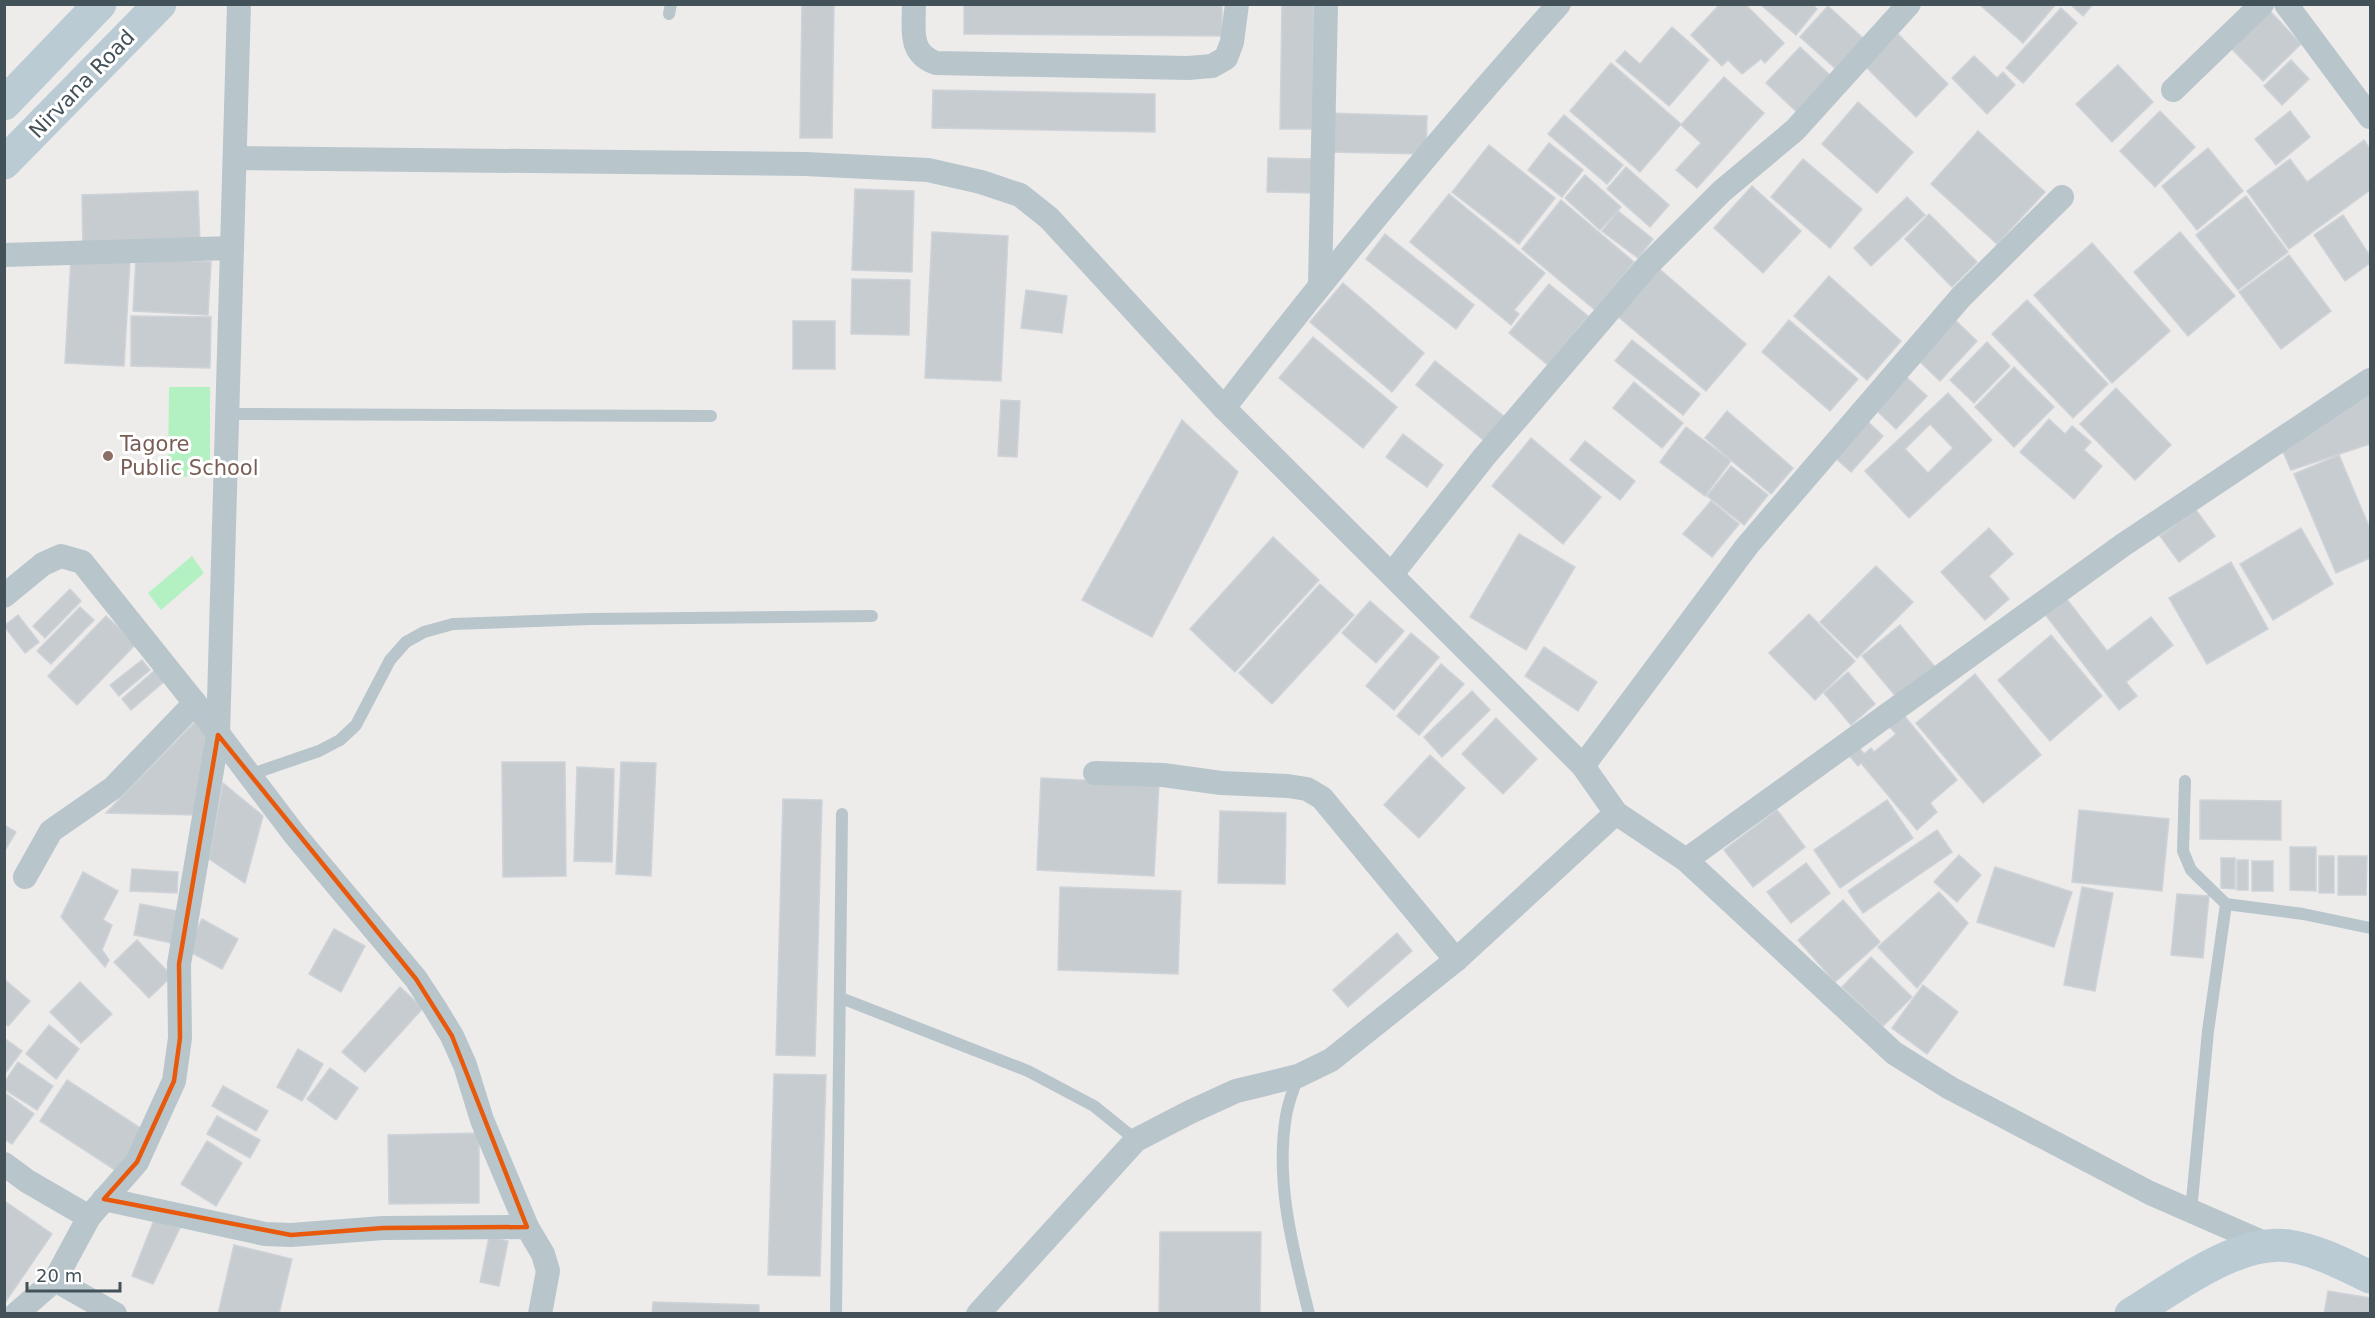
<svg xmlns="http://www.w3.org/2000/svg" width="2375" height="1318" font-family="'DejaVu Sans',sans-serif">
	<style>
		.green { fill: #b4f1c2 }
		.building { fill: #c7ccd1; stroke: #ced3d8; stroke-width: 1.5; fill-rule: evenodd }
		.lines { fill: none; stroke-linecap: round; stroke-linejoin: round }
		.lane { stroke: #b8c6cc; stroke-width: 12 }
		.street { stroke: #b8c6cc; stroke-width: 24 }
		.secondary { stroke: #bacbd4; stroke-width: 33 }
		.marked { fill: none; stroke: #e8590c; stroke-width: 4.5; stroke-linejoin: round }
		.education-dot { fill: #8d6e63; stroke: #fff; stroke-width: 2 }
		.labels { text-anchor: middle; dominant-baseline: central; stroke-width: 6; stroke-linejoin: round; paint-order: stroke }
		.street-label { font-size: 21px; fill: #435259; stroke: #fff }
		.education-label { font-size: 21px; fill: #785e54; stroke: #fff; text-anchor: start }
	</style>
	<rect width="100%" height="100%" fill="#eeebeb"/>
	<g class="green">
		<polygon points="169,387 210,387 210,476 168,477"/>
		<polygon points="192,556 204,573 161,610 148,593"/>
	</g>
	<g class="building">
		<polygon points="802,4 834,4 832,138 800,138"/>
		<polygon points="964,4 1222,4 1222,36 964,34"/>
		<polygon points="1282,4 1314,4 1312,129 1280,129"/>
		<polygon points="1720,4 1745,4 1784,43 1765,63 1761,59 1742,74 1728,60 1722,66 1691,35"/>
		<polygon points="1812,4 1817,9 1796,35 1761,5"/>
		<polygon points="1979,4 2056,4 2023,43"/>
		<polygon points="2070,4 2093,4 2083,16"/>
		<polygon points="1828,6 1865,40 1837,70 1800,37"/>
		<polygon points="2061,8 2077,23 2023,83 2006,68"/>
		<polygon points="2268,9 2301,44 2263,81 2230,47"/>
		<polygon points="1672,27 1709,60 1669,106 1616,61 1625,51 1640,64"/>
		<polygon points="1898,34 1948,84 1916,117 1866,67"/>
		<polygon points="1800,47 1833,78 1799,114 1766,83"/>
		<polygon points="1974,56 1997,78 2003,72 2015,85 1987,114 1952,78"/>
		<polygon points="2291,60 2309,79 2282,105 2264,86"/>
		<polygon points="1611,63 1681,124 1640,172 1570,111"/>
		<polygon points="2118,65 2153,102 2112,142 2076,104"/>
		<polygon points="1724,77 1764,113 1697,188 1676,170 1701,143 1681,125"/>
		<polygon points="933,90 1155,94 1155,132 932,128"/>
		<polygon points="1858,102 1913,152 1877,193 1822,144"/>
		<polygon points="2160,111 2195,147 2155,187 2120,151"/>
		<polygon points="2290,111 2310,137 2276,165 2255,139"/>
		<polygon points="1327,113 1427,116 1426,154 1327,152"/>
		<polygon points="1564,115 1623,165 1607,184 1548,134"/>
		<polygon points="1978,131 2045,192 1997,244 1931,184"/>
		<polygon points="2364,140 2370,149 2370,190 2289,249 2247,191 2290,159 2307,182"/>
		<polygon points="1549,143 1583,170 1562,197 1528,170"/>
		<polygon points="1489,145 1555,198 1519,244 1452,192"/>
		<polygon points="2208,148 2243,191 2197,230 2162,186"/>
		<polygon points="1268,158 1312,159 1311,193 1267,192"/>
		<polygon points="1803,159 1862,209 1830,248 1771,197"/>
		<polygon points="1626,167 1669,205 1650,227 1607,189"/>
		<polygon points="1585,175 1621,207 1600,230 1565,198"/>
		<polygon points="1752,186 1801,231 1763,273 1714,228"/>
		<polygon points="855,189 914,191 912,272 852,270"/>
		<polygon points="198,191 200,244 83,248 82,195"/>
		<polygon points="1449,194 1545,273 1514,310 1519,314 1511,325 1410,242"/>
		<polygon points="2246,196 2288,252 2238,290 2196,235"/>
		<polygon points="1907,197 1925,215 1871,266 1854,248"/>
		<polygon points="1561,200 1634,262 1595,310 1522,249"/>
		<polygon points="1618,211 1653,239 1638,258 1602,231"/>
		<polygon points="1929,214 1977,262 1952,287 1905,239"/>
		<polygon points="2343,215 2370,256 2370,263 2345,281 2314,235"/>
		<polygon points="932,232 1008,236 1001,381 925,378"/>
		<polygon points="2180,232 2235,296 2188,336 2134,272"/>
		<polygon points="1385,234 1474,305 1456,329 1366,259"/>
		<polygon points="2092,243 2170,331 2112,383 2034,295"/>
		<polygon points="2289,255 2331,311 2281,349 2239,292"/>
		<polygon points="71,258 130,261 124,366 65,363"/>
		<polygon points="136,258 211,262 208,315 133,311"/>
		<polygon points="1656,266 1746,344 1706,391 1615,314"/>
		<polygon points="1829,276 1901,341 1867,380 1794,316"/>
		<polygon points="852,279 910,280 909,335 851,334"/>
		<polygon points="1343,283 1424,353 1392,392 1310,322"/>
		<polygon points="1549,284 1588,316 1548,365 1509,333"/>
		<polygon points="1026,290 1067,296 1062,333 1021,328"/>
		<polygon points="2027,300 2108,384 2073,418 1992,334"/>
		<polygon points="131,316 211,317 210,368 131,366"/>
		<polygon points="1953,318 1977,341 1940,381 1916,358"/>
		<polygon points="1789,320 1858,379 1830,411 1762,352"/>
		<rect x="793" y="321" width="42" height="48"/>
		<polygon points="1313,337 1397,407 1363,448 1279,378"/>
		<polygon points="1632,340 1700,394 1683,415 1615,361"/>
		<polygon points="1987,342 2010,366 1974,403 1950,380"/>
		<polygon points="1435,361 1506,418 1487,443 1416,385"/>
		<polygon points="2014,367 2054,407 2014,447 1975,407"/>
		<polygon points="1904,375 1927,396 1896,429 1873,407"/>
		<polygon points="1634,382 1683,423 1662,448 1613,408"/>
		<polygon points="2116,388 2171,445 2135,480 2080,424"/>
		<polygon points="2370,392 2370,444 2291,470 2280,445"/>
		<path d="M1948 393 1992 440 1909 518 1865 471ZM1930 424 1953 448 1928 473 1905 449Z"/>
		<polygon points="1001,400 1020,401 1017,457 998,456"/>
		<polygon points="1727,411 1793,468 1771,494 1705,438"/>
		<polygon points="1865,419 1883,436 1851,472 1832,455"/>
		<polygon points="2049,419 2065,434 2072,426 2091,442 2084,450 2102,466 2074,499 2020,452"/>
		<polygon points="1182,420 1238,472 1152,637 1082,600"/>
		<polygon points="1686,427 1731,461 1705,496 1660,462"/>
		<polygon points="1403,434 1443,465 1427,487 1386,457"/>
		<polygon points="1531,438 1601,497 1563,544 1492,486"/>
		<polygon points="1585,441 1635,481 1620,500 1570,460"/>
		<polygon points="2339,455 2370,529 2370,558 2336,573 2294,474"/>
		<polygon points="1731,466 1768,495 1744,525 1707,496"/>
		<polygon points="1711,501 1739,524 1712,557 1683,534"/>
		<polygon points="2196,510 2215,536 2179,562 2160,536"/>
		<polygon points="1989,528 2013,554 1989,576 2009,599 1985,620 1941,572"/>
		<polygon points="2301,528 2333,584 2273,620 2240,564"/>
		<polygon points="1519,534 1575,567 1526,650 1470,617"/>
		<polygon points="1273,537 1319,580 1235,672 1190,629"/>
		<polygon points="2231,562 2268,629 2207,664 2169,598"/>
		<polygon points="1876,566 1913,602 1857,658 1820,622"/>
		<polygon points="1320,584 1354,615 1272,704 1239,673"/>
		<polygon points="70,589 81,601 45,638 33,626"/>
		<polygon points="2065,597 2107,651 2151,617 2173,645 2126,682 2137,696 2119,710 2044,613"/>
		<polygon points="1370,601 1404,631 1376,663 1342,633"/>
		<polygon points="80,607 94,620 51,664 37,651"/>
		<polygon points="1809,614 1855,661 1815,700 1769,653"/>
		<polygon points="18,615 39,642 25,653 4,626"/>
		<polygon points="106,616 136,644 77,705 48,676"/>
		<polygon points="1900,625 1935,667 1898,699 1862,656"/>
		<polygon points="1411,633 1439,657 1394,710 1366,686"/>
		<polygon points="2051,635 2102,696 2050,741 1998,680"/>
		<polygon points="1544,647 1597,682 1578,711 1525,676"/>
		<polygon points="142,660 150,670 119,696 110,685"/>
		<polygon points="1441,664 1464,684 1419,735 1397,716"/>
		<polygon points="155,670 165,681 131,710 122,699"/>
		<polygon points="1848,672 1875,704 1851,725 1824,693"/>
		<polygon points="1975,674 2041,755 1983,803 1916,723"/>
		<polygon points="1472,691 1490,710 1442,757 1424,737"/>
		<polygon points="1902,713 1957,780 1930,803 1937,812 1917,830 1861,763 1858,766 1848,754 1858,746 1864,754 1871,748 1874,752 1896,734 1888,725"/>
		<polygon points="1496,718 1537,759 1503,794 1462,754"/>
		<polygon points="196,721 207,731 198,815 106,813"/>
		<polygon points="1430,755 1465,788 1419,838 1384,805"/>
		<polygon points="502,762 565,762 566,876 503,877"/>
		<polygon points="621,762 656,763 651,876 616,874"/>
		<polygon points="577,767 614,769 612,862 574,861"/>
		<polygon points="1041,778 1159,784 1154,876 1037,870"/>
		<polygon points="223,783 263,816 245,883 209,859"/>
		<polygon points="783,799 822,800 815,1056 776,1055"/>
		<polygon points="1887,800 1913,838 1840,888 1814,850"/>
		<polygon points="2200,800 2281,801 2281,840 2200,839"/>
		<polygon points="1777,810 1805,847 1753,887 1724,850"/>
		<polygon points="2079,810 2169,819 2162,891 2072,882"/>
		<polygon points="1220,811 1286,813 1285,884 1218,883"/>
		<polygon points="4,825 16,832 4,852"/>
		<polygon points="1937,830 1952,852 1863,913 1848,891"/>
		<polygon points="2290,847 2316,847 2316,891 2290,890"/>
		<polygon points="1959,855 1981,875 1957,902 1934,882"/>
		<rect x="2319" y="856" width="15" height="37"/>
		<polygon points="2338,856 2367,856 2366,895 2338,895"/>
		<polygon points="2221,858 2235,858 2235,889 2221,888"/>
		<rect x="2237" y="860" width="11" height="30"/>
		<rect x="2252" y="861" width="21" height="30"/>
		<polygon points="1806,863 1830,893 1791,923 1767,892"/>
		<polygon points="1995,867 2072,892 2054,947 1977,922"/>
		<polygon points="132,869 178,872 177,893 130,891"/>
		<polygon points="83,872 118,891 103,920 112,925 102,950 109,960 105,967 61,917"/>
		<polygon points="1060,887 1181,891 1178,974 1058,970"/>
		<polygon points="2082,887 2113,893 2095,991 2064,985"/>
		<polygon points="1939,892 1968,923 1917,988 1878,947"/>
		<polygon points="2177,894 2209,896 2203,958 2171,955"/>
		<polygon points="1843,900 1880,942 1835,982 1798,940"/>
		<polygon points="140,904 183,912 176,944 134,935"/>
		<polygon points="202,919 238,939 222,969 186,950"/>
		<polygon points="334,929 365,946 341,992 309,974"/>
		<polygon points="1397,933 1412,951 1348,1007 1333,990"/>
		<polygon points="137,940 172,976 149,998 114,962"/>
		<polygon points="1871,957 1912,997 1883,1026 1842,987"/>
		<polygon points="4,979 30,1001 8,1026 4,1023"/>
		<polygon points="80,982 112,1014 81,1043 50,1012"/>
		<polygon points="1923,985 1958,1012 1927,1054 1892,1028"/>
		<polygon points="400,987 423,1008 365,1072 342,1052"/>
		<polygon points="49,1025 79,1049 56,1079 26,1054"/>
		<polygon points="4,1038 22,1051 4,1075"/>
		<polygon points="298,1049 323,1064 302,1101 277,1087"/>
		<polygon points="18,1062 53,1086 37,1110 4,1089 4,1083"/>
		<polygon points="330,1068 358,1088 336,1120 307,1099"/>
		<polygon points="774,1074 826,1075 820,1276 768,1275"/>
		<polygon points="67,1080 148,1133 121,1174 40,1121"/>
		<polygon points="223,1086 268,1111 256,1131 212,1106"/>
		<polygon points="4,1092 34,1114 12,1144 4,1139"/>
		<polygon points="217,1116 260,1140 250,1158 207,1134"/>
		<polygon points="479,1133 479,1203 389,1204 388,1135"/>
		<polygon points="207,1141 242,1163 216,1206 181,1184"/>
		<polygon points="6,1202 52,1234 4,1304 4,1204"/>
		<polygon points="154,1220 180,1228 153,1284 132,1276"/>
		<polygon points="1160,1232 1261,1232 1260,1314 1159,1314"/>
		<polygon points="489,1237 508,1241 499,1286 480,1282"/>
		<polygon points="234,1245 292,1259 279,1314 218,1314"/>
		<polygon points="2328,1291 2370,1298 2370,1314 2324,1314"/>
		<polygon points="653,1302 759,1305 759,1314 652,1314"/>
	</g>
	<g class="lines">
		<g class="lane">
			<polyline points="669,14 671,4"/>
			<polyline points="227,414 711,416"/>
			<polyline points="249,775 319,751 340,740 356,725 390,660 406,642 424,632 453,624 590,619 872,616"/>
			<polyline points="2185,781 2183,851 2191,870 2226,904 2208,1031 2191,1211"/>
			<polyline points="2226,904 2303,914 2370,928"/>
			<polyline points="841,998 1028,1071 1094,1106 1136,1140"/>
			<path d="M1298 1076C1294 1089 1288 1102 1286 1116 1275 1182 1293 1249 1309 1314"/>
			<polyline points="836,1314 842,814"/>
		</g>
		<g class="street">
			<path d="M914 4C914 29 908 53 936 63L1188 68 1212 66 1226 58 1232 42 1237 4"/>
			<polyline points="2286,4 2370,117"/>
			<polyline points="2173,90 2262,4"/>
			<polyline points="235,158 805,164 928,170 981,182 1020,195 1049,218 1224,408 1583,766 1616,813 1686,860 1894,1053 1950,1088 2150,1193 2271,1246"/>
			<polyline points="4,255 232,248"/>
			<polyline points="1320,284 1326,4"/>
			<path d="M1224 408C1331 269 1442 135 1559 4"/>
			<polyline points="1392,574 1484,457 1649,264 1722,191 1795,130 1909,4"/>
			<polyline points="4,596 43,564 61,556 82,562 195,703 295,835 416,979 435,1008 452,1036 465,1065 482,1120 527,1227 543,1254 548,1271 540,1314"/>
			<polyline points="1583,766 1747,546 1961,297 2062,197"/>
			<polyline points="1095,773 1163,775 1221,783 1288,786 1307,789 1322,798 1456,960"/>
			<polyline points="1686,860 2123,545 2370,380"/>
			<polyline points="25,877 51,831 113,788 195,703"/>
			<polyline points="4,1164 27,1181 89,1217"/>
			<polyline points="104,1199 265,1234 291,1235 383,1228 527,1227"/>
			<polyline points="55,1280 115,1314"/>
			<polyline points="16,1314 55,1280 89,1217 137,1162 174,1081 180,1038 179,964 218,735 239,4"/>
			<polyline points="978,1314 1136,1140 1190,1112 1236,1091 1298,1076 1331,1060 1456,960 1616,813"/>
		</g>
		<g class="secondary">
			<polyline points="4,104 100,4"/>
			<polyline points="4,163 160,4"/>
			<path d="M2131 1314C2174 1288 2237 1239 2289 1246 2317 1250 2345 1265 2370 1277"/>
		</g>
	</g>
	<path class="marked" d="M218 735 416 979 452 1036 527 1227 383 1228 291 1235 104 1199 137 1162 174 1081 180 1038 179 964Z"/>
	<circle class="education-dot" cx="108" cy="456" r="6"/>
	<g class="labels">
		<g class="street-label">
			<text transform="translate(82 84) rotate(-46)">Nirvana Road</text>
		</g>
		<g class="education-label">
			<text x="120" y="444">Tagore<tspan x="120" dy="24">Public School</tspan></text>
		</g>
	</g>
	<rect width="2375" height="1318" fill="none" stroke="#435259" stroke-width="12"/>
	<path d="M27 1282v9h93v-9" fill="none" stroke="#435259" stroke-width="3"/>
	<text x="36" y="1282" font-size="18" fill="#435259" stroke="#ffffff" stroke-width="4.5" paint-order="stroke">20 m</text>
</svg>
